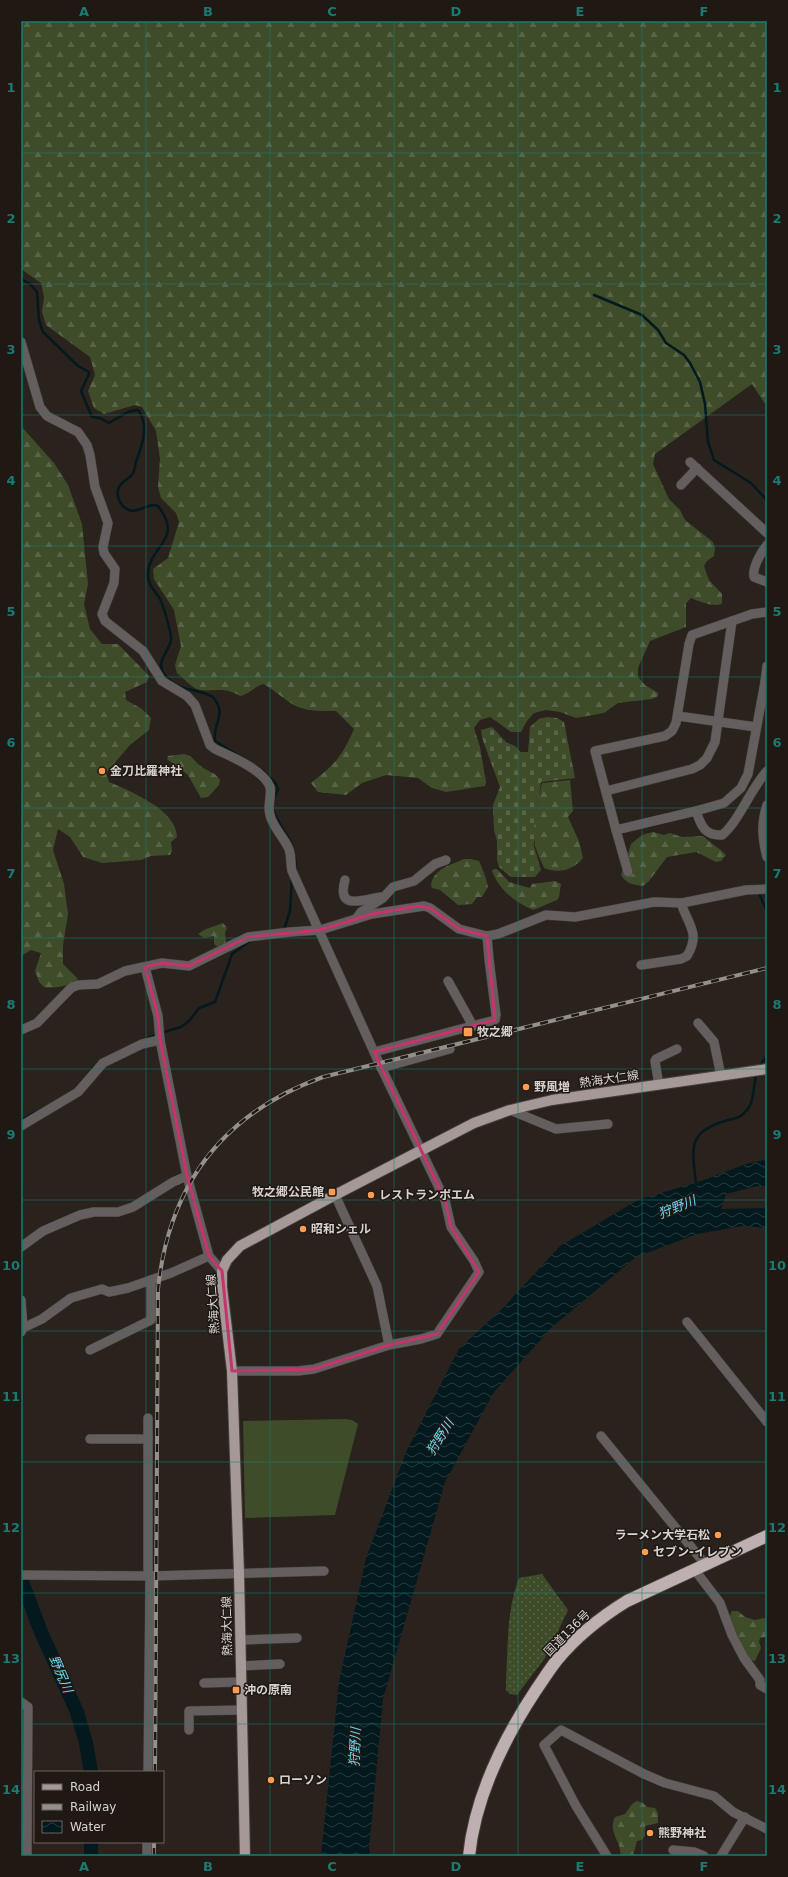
<svg xmlns="http://www.w3.org/2000/svg" width="788" height="1877" font-family="'DejaVu Sans','Noto Sans JP',sans-serif">
	<style>
		.grass { fill: url(#grass-dots) }
		.forest { fill: url(#forest-firs) }
		.cemetery { fill: url(#cemetery-stones) }
		.pitch { fill: #3e4c2a }
		.water { fill: url(#water-waves) }
		.lines { fill: none; stroke-linecap: round; stroke-linejoin: round }
		.stream { stroke: #03191e; stroke-width: 2.5 }
		.river { stroke: #03191e; stroke-width: 14 }
		.street-casing { stroke: #463e39; stroke-width: 10 }
		.primary-casing { stroke: #463e39; stroke-width: 12 }
		.highway-casing { stroke: #463e39; stroke-width: 14 }
		.street { stroke: #645e5e; stroke-width: 9 }
		.primary { stroke: #a59998; stroke-width: 10 }
		.highway { stroke: #beb0b0; stroke-width: 12 }
		.rail-casing { stroke: #96908b; stroke-width: 4 }
		.rail { stroke: #201813; stroke-width: 2.5; stroke-dasharray: 8; stroke-linecap: butt }
		.marked { fill: none; stroke: #c5346c; stroke-width: 3; stroke-linejoin: round }
		.grid { fill: none; stroke: #197b73; stroke-width: 1; stroke-opacity: 0.55 }
		.poi-dot { fill: #fc9d53; stroke: #201813; stroke-width: 1.5 }
		.labels { text-anchor: middle; dominant-baseline: central; stroke-width: 3; stroke-linejoin: round; paint-order: stroke }
		.poi-label { font-size: 12px; font-weight: bold; fill: #d7d2ce; stroke: #201813; text-anchor: start }
		.street-label { font-size: 12px; fill: #d7d2ce; stroke: #201813 }
		.water-label { font-size: 13px; font-style: italic; fill: #6ed9f4; stroke: #201813 }
		.neatline { fill: none; stroke: #197b73; stroke-width: 1.5 }
		.grid-label { font-size: 13px; text-anchor: middle; font-weight: bold; fill: #197b73 }
	</style>
	<defs>
		<pattern id="grass-dots" width="8" height="8" patternUnits="userSpaceOnUse"><rect width="8" height="8" fill="#3e4c2a"/><path d="M2 2h.1M6 6h.1" fill="none" stroke="#596548" stroke-width="1.8" stroke-linecap="round"/></pattern>
		<pattern id="forest-firs" width="22" height="20" patternUnits="userSpaceOnUse"><rect width="22" height="20" fill="#3e4c2a"/><path d="M5 1l3.5 6h-7zM16 11l3.5 6h-7z" fill="#596548"/></pattern>
		<pattern id="cemetery-stones" width="16" height="16" patternUnits="userSpaceOnUse"><rect width="16" height="16" fill="#3e4c2a"/><path d="M2 7V4a2 2 0 0 1 4 0v3zM10 15v-3a2 2 0 0 1 4 0v3z" fill="#596548"/></pattern>
		<pattern id="water-waves" width="16" height="10" patternUnits="userSpaceOnUse"><rect width="16" height="10" fill="#03191e"/><path d="M0 5q4-4 8 0t8 0" fill="none" stroke="#273a3e"/></pattern>
	</defs>
	<rect width="100%" height="100%" fill="#2a221d"/>
	<path class="grass" d="M542 1574 568 1610 545 1658 517 1695 510 1694 506 1690V1683C508 1649 506 1611 519 1578Z"/>
	<g class="forest">
		<path d="M21 21H767V407L752 384 655 454 653 464 669 499 680 510 685 520 713 542 715 548 714 556 707 561 704 566 709 580 722 594V604C712 607 701 602 691 598L686 603V627L650 641 638 668V677L645 685 658 693V696L652 699 618 703 604 713 576 718 560 712 546 710 534 713 527 721 521 732H511L490 717 480 720 474 728 480 747 486 782 485 786 446 792 432 788 418 778 386 775 362 783 346 795 318 792 311 783C334 765 342 757 354 729L336 711C320 711 303 712 289 702 280 696 273 689 263 684 254 687 249 694 240 696 224 686 216 692 200 690 193 689 183 678 177 673L175 665 181 646 174 610 154 579 153 569 168 558 179 522 176 513 161 498 158 487 160 459 156 431 142 407 135 405 104 414 94 408 88 391 95 375 90 357 46 325 42 312 44 297 41 283 21 269Z"/>
		<path d="M21 426 54 463 68 485 82 524 88 584 84 604 90 629 102 644H118L149 676 147 682 125 692 126 700 142 709 151 718 149 730 130 745 106 773 109 782C130 791 177 810 177 837L171 842 172 851 170 855 151 856 141 860 102 863 83 857 70 837 58 829 53 850 64 884 68 914 63 945V964L78 979C69 986 56 989 44 987L39 982 35 971 41 953 31 950 21 956Z"/>
		<path d="M184 754C194 756 194 762 202 767 210 773 214 771 220 780L219 785 208 797 201 798 188 775 167 759 168 756Z"/>
		<path d="M570 780 573 811 568 817 579 841 583 858C573 870 559 874 544 868 541 861 537 853 535 845 531 826 538 802 542 783Z"/>
		<path d="M653 832 664 835 670 833 682 837 703 836C708 841 723 851 726 855L721 861 716 862 696 852 667 857 649 881 643 886C634 885 625 883 621 875L623 868 629 863 628 854 631 844 642 835Z"/>
		<path d="M464 859H471L479 861C483 869 486 878 488 887L482 897H477L472 904 458 905 440 890 432 888 431 885C434 868 451 865 464 859Z"/>
		<path d="M494 869H497L509 882 530 888 532 884 555 881 561 884 559 897 557 900 533 910C515 902 499 890 492 871Z"/>
		<polygon points="223,923 227,928 225,933 226,942 223,947 218,947 214,944 214,936 204,938 198,934 206,929"/>
		<path d="M732 1611H738L745 1617 755 1620 764 1618 767 1621 766 1637 760 1638 759 1642 761 1648 755 1661 749 1660 735 1630C730 1625 728 1617 732 1611Z"/>
		<path d="M637 1801 643 1803 647 1807 655 1808 658 1813V1823L645 1826V1836L642 1840 637 1841 633 1856H621C620 1851 620 1847 618 1843 614 1833 610 1827 615 1817L625 1814 632 1804Z"/>
	</g>
	<polygon class="cemetery" points="547,717 557,718 564,722 575,778 541,782 534,826 534,846 541,870 535,877 511,877 499,867 497,860 497,841 494,830 493,805 500,787 482,738 481,730 492,727 506,742 515,746 521,752 528,752 530,727 539,719"/>
	<polygon class="pitch" points="345,1419 352,1420 358,1424 335,1515 245,1518 243,1421"/>
	<polygon class="water" points="764,1160 767,1162 767,1186 758,1186 726,1194 721,1209 767,1208 767,1228 743,1226 697,1234 636,1257 552,1327 494,1392 445,1482 383,1699 369,1849 372,1856 321,1856 339,1682 366,1558 407,1450 459,1349 503,1308 560,1246 638,1200 704,1180 746,1164"/>
	<g class="lines">
		<g class="stream">
			<path d="M21 279 30 284 37 292 39 320 43 332 78 366 89 372V374L81 391 92 417 100 418 109 423 128 412 137 410 139 411C149 427 142 446 136 462 135 465 135 468 134 471 132 477 126 479 121 484 114 492 119 506 129 510 139 514 147 502 158 506 185 541 148 545 148 575 148 585 155 591 160 599 163 605 172 634 171 640 169 652 155 662 164 674 177 692 197 688 213 697 228 715 212 723 215 741L236 754"/>
			<polyline points="594,295 642,315 658,330 666,343 684,355 690,363 700,382 705,404 708,442 714,460 751,483 767,500"/>
			<polyline points="262,770 276,784 278,789 274,798"/>
			<path d="M273 809C278 826 292 838 294 853"/>
			<polyline points="295,858 296,869"/>
			<polyline points="759,893 767,912"/>
			<polyline points="284,930 290,911 292,878"/>
			<polyline points="161,1033 181,1027 189,1021 199,1008 215,1002 232,954 250,941"/>
			<polyline points="142,1040 157,1035"/>
			<polyline points="759,1068 767,1055"/>
			<polyline points="91,1070 99,1062"/>
			<polyline points="21,1120 36,1112"/>
			<path d="M696 1185C693 1149 685 1132 728 1120 736 1118 741 1118 746 1111 755 1102 753 1084 757 1072"/>
		</g>
		<g class="river">
			<polyline points="21,1579 41,1632 77,1712 86,1743 91,1772"/>
			<polyline points="91,1856 91,1842"/>
		</g>
		<defs>
			<g id="street">
				<path d="M21 342 40 407 47 416 78 432 87 445 90 455 95 487 108 523 103 547 104 553 115 569 114 583 102 614 105 621 143 651 162 681 187 696 195 705 210 745 215 749C230 756 264 770 270 787 272 796 267 805 270 815 273 827 282 835 288 847 292 854 290 863 292 871L379 1063 445 1200 451 1227 474 1261 479 1272 437 1334 421 1339 389 1345 314 1369 298 1371H232"/>
				<polyline points="690,462 767,533"/>
				<polyline points="681,485 697,468"/>
				<path d="M767 545C761 552 752 568 754 577L767 582"/>
				<polyline points="767,612 752,614 692,635 689,644 676,723 672,731 665,736 595,751 616,830 696,811 724,803 741,788 748,774 765,682 767,682"/>
				<polyline points="765,682 767,666"/>
				<polyline points="678,716 756,727"/>
				<polyline points="606,791 692,769 700,765 707,758 715,742 732,621"/>
				<path d="M767 805C761 823 762 838 767 857"/>
				<path d="M696 811C701 826 705 836 722 835 738 823 751 788 767 771"/>
				<polyline points="616,830 628,872"/>
				<path d="M345 880C336 912 364 899 381 897"/>
				<polyline points="356,919 361,912 383,898 393,887 414,881 435,864 446,860"/>
				<path d="M641 965 681 959 687 956C701 933 688 925 681 903"/>
				<polyline points="145,967 158,1016 160,1040 187,1176 209,1256 222,1271"/>
				<polyline points="448,981 473,1026"/>
				<polyline points="698,1023 714,1042 721,1076"/>
				<polyline points="21,1030 37,1023 71,988 78,985 98,984 125,971 162,963 189,966 248,937 290,932 320,930 372,914 424,906 430,908 459,929 487,936 498,934 546,915 575,917 654,902 682,903 746,890 767,889"/>
				<polyline points="374,1052 495,1020 496,1015 489,959 487,936"/>
				<polyline points="381,1068 450,1049"/>
				<polyline points="659,1085 655,1061 656,1059 677,1049"/>
				<polyline points="510,1110 556,1129 608,1124"/>
				<polyline points="21,1126 78,1092 103,1063 142,1044 160,1040"/>
				<polyline points="335,1195 377,1286 389,1345"/>
				<polyline points="21,1247 43,1231 80,1215 94,1212 118,1212 133,1207 173,1182 187,1176"/>
				<polyline points="21,1300 23,1328"/>
				<polyline points="687,1322 767,1422"/>
				<polyline points="21,1332 23,1328 42,1319 71,1298 102,1289 109,1292 128,1288 171,1273 209,1256"/>
				<polyline points="90,1350 151,1320 151,1280"/>
				<polyline points="601,1436 705,1564"/>
				<polyline points="90,1439 148,1439"/>
				<polyline points="694,1569 720,1603 732,1635 744,1658 760,1680 760,1685 767,1689"/>
				<polyline points="21,1575 150,1576 324,1571"/>
				<polyline points="240,1640 297,1638"/>
				<polyline points="241,1666 280,1664"/>
				<polyline points="204,1683 241,1682"/>
				<polyline points="21,1702 28,1707 28,1711 27,1856"/>
				<polyline points="189,1730 189,1711 242,1710"/>
				<polyline points="148,1772 150,1576 148,1571 148,1418"/>
				<polyline points="673,1850 694,1852 704,1856"/>
				<polyline points="147,1856 147,1842"/>
				<polyline points="607,1856 576,1806 544,1745 561,1730 644,1774 665,1783 714,1796 733,1812 767,1829"/>
				<polyline points="721,1856 745,1817"/>
			</g>
			<polyline id="primary" points="245,1856 239,1573 232,1371 222,1287 222,1271 227,1260 240,1246 335,1195 474,1123 510,1110 552,1100 767,1069"/>
			<path id="highway" d="M469 1856C475 1796 503 1740 536 1690 543 1680 549 1670 557 1660 576 1637 601 1617 627 1601L767 1536"/>
		</defs>
		<use href="#street" class="street-casing"/>
		<use href="#primary" class="primary-casing"/>
		<use href="#highway" class="highway-casing"/>
		<use href="#street" class="street"/>
		<use href="#primary" class="primary"/>
		<use href="#highway" class="highway"/>
		<defs>
			<g id="rail">
				<path d="M155 1772 158 1289C169 1184 223 1113 323 1077L767 968"/>
				<polyline points="154,1856 154,1842"/>
			</g>
		</defs>
		<use href="#rail" class="rail-casing"/>
		<use href="#rail" class="rail"/>
	</g>
	<path class="marked" d="M418 906 430 908 459 929 487 936 495 1020 374 1052 445 1200 451 1227 479 1272 437 1334 389 1345 314 1369 232 1371 222 1271 209 1256 187 1176 160 1040 158 1016 145 967 162 963 189 966 248 937 320 930 372 914Z"/>
	<path class="grid" d="M146 21V1772M270 21V1856M394 21V1856M518 21V1856M642 21V1856M21 153H767M21 284H767M21 415H767M21 546H767M21 677H767M21 808H767M21 938H767M21 1069H767M21 1200H767M21 1331H767M21 1462H767M21 1593H767M21 1724H767M146 1842V1856"/>
	<g class="poi-dot">
		<circle cx="102" cy="771" r="4"/>
		<rect x="463" y="1027" width="10" height="10" rx="2"/>
		<circle cx="526" cy="1087" r="4"/>
		<rect x="328" y="1188" width="8" height="8" rx="2"/>
		<circle cx="371" cy="1195" r="4"/>
		<circle cx="303" cy="1229" r="4"/>
		<circle cx="718" cy="1535" r="4"/>
		<circle cx="645" cy="1552" r="4"/>
		<rect x="232" y="1686" width="8" height="8" rx="2"/>
		<circle cx="271" cy="1780" r="4"/>
		<circle cx="650" cy="1833" r="4"/>
	</g>
	<g class="labels">
		<g class="poi-label">
			<text x="110" y="771">金刀比羅神社</text>
			<text x="477" y="1032">牧之郷</text>
			<text x="534" y="1087">野風増</text>
			<text x="324" y="1192" text-anchor="end">牧之郷公民館</text>
			<text x="379" y="1195">レストランポエム</text>
			<text x="311" y="1229">昭和シェル</text>
			<text x="710" y="1535" text-anchor="end">ラーメン大学石松</text>
			<text x="653" y="1552">セブン-イレブン</text>
			<text x="244" y="1690">沖の原南</text>
			<text x="279" y="1780">ローソン</text>
			<text x="658" y="1833">熊野神社</text>
		</g>
		<g class="street-label">
			<text transform="translate(609 1079) rotate(-8)">熱海大仁線</text>
			<text transform="translate(213 1304) rotate(-94)">熱海大仁線</text>
			<text transform="translate(227 1626) rotate(-91)">熱海大仁線</text>
			<text transform="translate(567 1633) rotate(-45)">国道136号</text>
		</g>
		<g class="water-label">
			<text transform="translate(677 1207) rotate(-22)">狩野川</text>
			<text transform="translate(440 1437) rotate(-58)">狩野川</text>
			<text transform="translate(61 1674) rotate(67)">野尻川</text>
			<text transform="translate(355 1747) rotate(-88)">狩野川</text>
		</g>
	</g>
	<rect width="788" height="1877" fill="none" stroke="#201813" stroke-width="44"/>
	<rect x="34" y="1771" width="130" height="72" fill="#201813" stroke="#69625e"/>
	<rect x="42" y="1784" width="20" height="6" fill="#a59998" stroke="#69625e"/>
	<text x="70" y="1791" font-size="12" fill="#d7d2ce">Road</text>
	<rect x="42" y="1804" width="20" height="6" fill="#96908b" stroke="#69625e"/>
	<text x="70" y="1811" font-size="12" fill="#d7d2ce">Railway</text>
	<rect x="42" y="1821" width="20" height="12" fill="url(#water-waves)" stroke="#69625e"/>
	<text x="70" y="1831" font-size="12" fill="#d7d2ce">Water</text>
	<rect x="22" y="22" width="744" height="1833" class="neatline"/>
	<g class="grid-label">
		<text x="84" y="16">A</text>
		<text x="208" y="16">B</text>
		<text x="332" y="16">C</text>
		<text x="456" y="16">D</text>
		<text x="580" y="16">E</text>
		<text x="704" y="16">F</text>
		<text x="11" y="92">1</text>
		<text x="777" y="92">1</text>
		<text x="11" y="223">2</text>
		<text x="777" y="223">2</text>
		<text x="11" y="354">3</text>
		<text x="777" y="354">3</text>
		<text x="11" y="485">4</text>
		<text x="777" y="485">4</text>
		<text x="11" y="616">5</text>
		<text x="777" y="616">5</text>
		<text x="11" y="747">6</text>
		<text x="777" y="747">6</text>
		<text x="11" y="878">7</text>
		<text x="777" y="878">7</text>
		<text x="11" y="1009">8</text>
		<text x="777" y="1009">8</text>
		<text x="11" y="1139">9</text>
		<text x="777" y="1139">9</text>
		<text x="11" y="1270">10</text>
		<text x="777" y="1270">10</text>
		<text x="11" y="1401">11</text>
		<text x="777" y="1401">11</text>
		<text x="11" y="1532">12</text>
		<text x="777" y="1532">12</text>
		<text x="11" y="1663">13</text>
		<text x="777" y="1663">13</text>
		<text x="11" y="1794">14</text>
		<text x="777" y="1794">14</text>
		<text x="84" y="1871">A</text>
		<text x="208" y="1871">B</text>
		<text x="332" y="1871">C</text>
		<text x="456" y="1871">D</text>
		<text x="580" y="1871">E</text>
		<text x="704" y="1871">F</text>
	</g>
</svg>
